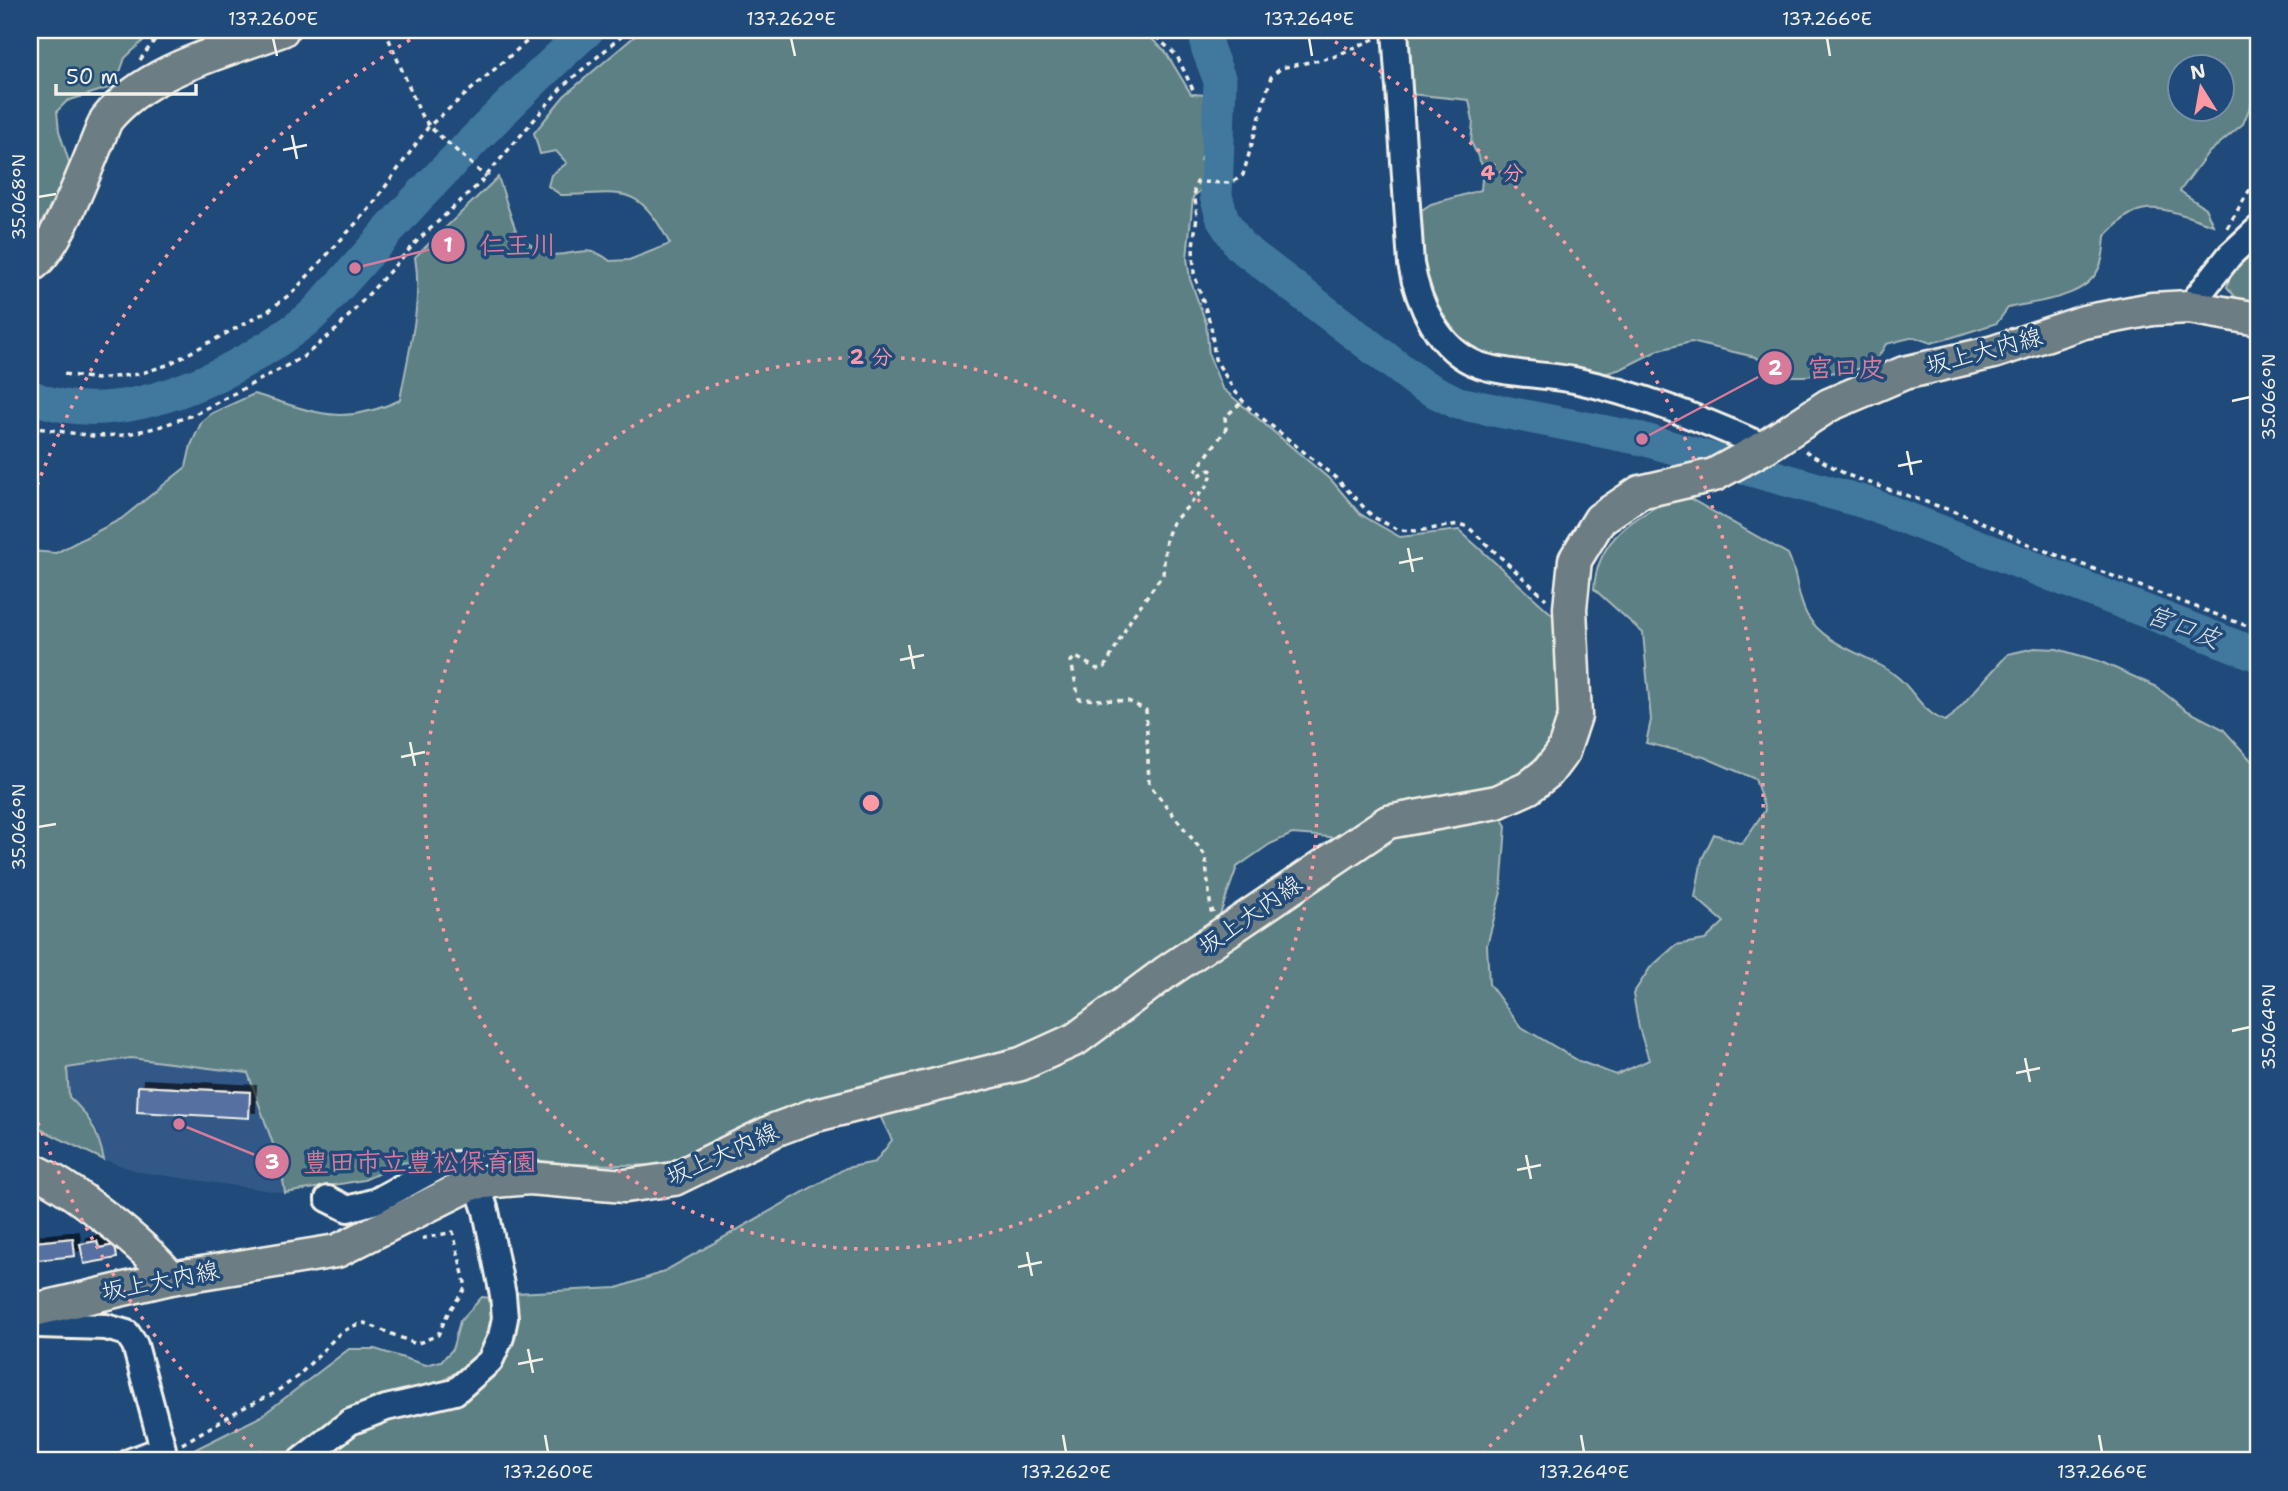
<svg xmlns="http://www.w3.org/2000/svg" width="2288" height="1491" font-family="'Shantell Sans','Klee One',sans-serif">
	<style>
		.built { fill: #335888 }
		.green { fill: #5d8085; stroke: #a8b8b6; stroke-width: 2; fill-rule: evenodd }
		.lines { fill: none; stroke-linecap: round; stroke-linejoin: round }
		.river { stroke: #41789e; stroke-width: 33 }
		.building { fill: #5470a1; stroke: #f4f1e8; stroke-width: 2; filter: url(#shadow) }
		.minor-casing { stroke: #f4f1e8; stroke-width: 30 }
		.major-casing { stroke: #f4f1e8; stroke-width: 37 }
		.path { stroke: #f4f1e8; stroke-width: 3.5; stroke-dasharray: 5 5; stroke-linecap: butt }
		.minor { stroke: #1f4a7a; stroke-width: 24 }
		.major { stroke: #6d7d84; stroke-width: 32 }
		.ticks { fill: none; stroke: #f4f1e8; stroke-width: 2.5 }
		.ring { fill: none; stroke: #ff9aa2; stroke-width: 3.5; stroke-dasharray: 3.5 7 }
		.labels { text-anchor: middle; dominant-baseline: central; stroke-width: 7; stroke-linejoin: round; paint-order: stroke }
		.street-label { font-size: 24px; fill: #f4f1e8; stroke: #1f4a7a }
		.water-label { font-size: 26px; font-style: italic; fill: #d9dfdd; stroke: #1f4a7a }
		.centre { fill: #ff9aa2; stroke: #1f4a7a; stroke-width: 3.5 }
		.ring-label { font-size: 21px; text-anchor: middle; font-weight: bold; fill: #ff9aa2; stroke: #1f4a7a; stroke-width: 7; stroke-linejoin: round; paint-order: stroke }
		.leader { fill: none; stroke: #d87a9a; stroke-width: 2.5 }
		.callout-dot { fill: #d87a9a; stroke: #1f4a7a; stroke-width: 2.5 }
		.mark-label { font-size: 21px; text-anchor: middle; font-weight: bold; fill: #fff }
		.callout-label { font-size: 26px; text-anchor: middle; font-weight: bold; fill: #d87a9a; stroke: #1f4a7a; stroke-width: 7; stroke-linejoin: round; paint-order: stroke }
		.neatline { fill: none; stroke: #f4f1e8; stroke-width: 2.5 }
		.ticks-label { font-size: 18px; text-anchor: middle; fill: #f4f1e8 }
	</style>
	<defs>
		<filter id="shadow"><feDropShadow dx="6" dy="-6" stdDeviation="0" flood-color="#0009"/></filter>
	</defs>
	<rect width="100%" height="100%" fill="#1f4a7a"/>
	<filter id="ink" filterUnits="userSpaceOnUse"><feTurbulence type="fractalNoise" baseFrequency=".0143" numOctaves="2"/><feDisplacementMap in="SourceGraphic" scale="14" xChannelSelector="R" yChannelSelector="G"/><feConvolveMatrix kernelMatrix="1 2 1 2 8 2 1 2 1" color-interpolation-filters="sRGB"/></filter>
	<g filter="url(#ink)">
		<polygon class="built" points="131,1058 248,1073 281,1167 285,1193 140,1172 104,1160 98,1132 88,1115 69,1097 67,1068"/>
		<g class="green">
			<polygon points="30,30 150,30 145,39 125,58 115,86 67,101 57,111 59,131 71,168 30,244"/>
			<path d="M642 30H1142L1165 51 1191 94 1207 95 1206 144 1200 160 1207 161 1206 186 1193 197 1187 258 1190 279 1206 323 1209 355 1222 388 1333 482 1359 513 1370 520 1400 537 1459 530 1555 617C1556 634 1564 715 1560 725 1549 750 1523 772 1500 786L1342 838 1292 834 1270 844 1237 867 1214 931 1071 1032 667 1166 571 1164 466 1153 402 1163 364 1180 285 1193 281 1167 248 1073 131 1058 67 1068 69 1097C90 1116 98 1132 104 1160L30 1124V551L56 553 121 519 186 467 191 445 202 421 212 413 254 394C314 411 338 428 400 400 408 353 423 304 415 257L498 177C503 190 512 224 518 234 521 238 527 241 531 245 561 270 581 236 610 261L629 260 670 244C637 181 623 194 561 195L548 186 551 175 567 163 556 151 540 154 534 133 564 96Z"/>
			<path d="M1406 30H2251L2258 44V88L2243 124 2207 154 2180 191 2205 208 2213 225C2189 218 2156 200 2131 214 2122 218 2113 229 2105 236 2104 246 2104 259 2099 268 2085 299 2038 301 2008 308L1997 323 1950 338 1931 343 1914 337 1886 344 1877 359 1859 369 1806 376H1790L1755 357 1691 342 1659 350 1621 369 1597 376 1488 359 1444 329 1423 289 1417 213 1431 204 1481 190 1483 167 1471 142 1473 121 1469 100 1410 94ZM2180 66H2222V108H2180Z"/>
			<polygon points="2258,246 2258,304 2237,299 2227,287 2231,272"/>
			<path d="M1682 494 1788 554C1798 574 1796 595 1807 615 1826 647 1867 653 1895 675 1914 689 1922 713 1945 721L1952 716 2008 654 2035 648 2057 649 2099 661 2155 686 2186 710 2223 729 2258 768V1461H316C338 1445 359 1429 384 1418 422 1401 475 1409 498 1366 508 1346 510 1315 515 1293L617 1288 661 1273 846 1168 875 1162 892 1140 876 1108 1021 1070 1387 832 1501 817 1506 826 1501 892 1487 945 1489 984 1520 1026 1579 1061 1616 1075 1649 1060 1639 1028 1633 994 1650 968 1676 945 1705 940 1724 922 1695 897 1702 859 1714 834 1742 844 1765 810 1755 779 1704 757 1646 743 1651 720 1643 633 1594 589C1597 536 1638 515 1682 494Z"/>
			<polygon points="482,1297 491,1298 493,1317 487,1338 476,1358 437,1385 328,1424 283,1461 172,1461 260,1417 349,1349 375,1349 426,1365 441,1361 452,1350 460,1321"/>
		</g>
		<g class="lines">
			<g class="river">
				<polyline points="1206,30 1207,47 1220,81 1216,196 1223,220 1240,246 1420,384 1458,403 1642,439 1867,503 2258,655"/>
				<path d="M30 396C119 435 238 373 308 319 320 309 330 295 341 284 366 257 390 228 415 201 471 142 528 84 588 30"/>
			</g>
		</g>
		<g class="building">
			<polygon points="138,1086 250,1092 249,1118 137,1112"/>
			<polygon points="73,1238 75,1256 37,1260 35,1242"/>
			<polygon points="97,1241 99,1248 115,1245 117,1258 84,1264 80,1244"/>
		</g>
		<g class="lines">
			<defs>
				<g id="minor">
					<path d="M1395 30 1411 264C1418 303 1438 350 1479 365 1509 375 1544 374 1574 380 1640 394 1704 420 1765 447"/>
					<polyline points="2189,307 2230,255 2258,229"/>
					<polyline points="30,1315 38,1325 106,1327 127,1333 135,1345 163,1449 131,1461"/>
					<polyline points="300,1461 350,1422 386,1408 455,1392 490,1361 501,1337 505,1318 503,1295 486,1211 480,1193 461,1164 442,1165 376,1201 348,1209 328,1199"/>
				</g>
				<g id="major">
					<path d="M30 266C56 254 93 150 106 120 147 69 223 52 282 30"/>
					<path d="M30 1169C68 1184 145 1246 171 1278"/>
					<polyline points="30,1311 171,1278 337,1251 473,1183 529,1178 625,1186 674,1179 777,1129 812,1116 1021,1064 1076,1039 1165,973 1388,822 1497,802 1528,788 1548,772 1563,752 1575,716 1570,608 1575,560 1600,519 1640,492 1714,475 1765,447 1829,405 1904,373 1994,352 2084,322 2152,309 2189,307 2258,319"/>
				</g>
			</defs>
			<use href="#minor" class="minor-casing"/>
			<use href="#major" class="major-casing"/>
			<g class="path">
				<polyline points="385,30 421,115 431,128 486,177"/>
				<polyline points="1149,30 1177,56 1195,94"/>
				<polyline points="1374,39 1333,57 1281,68 1271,77 1243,175 1232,183 1197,182 1194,190 1197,217 1193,246 1194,273 1211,326 1215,359 1234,390 1247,406 1336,478 1373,517 1399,530 1418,531 1459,524 1468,527 1546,599"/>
				<polyline points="140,60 162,30"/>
				<polyline points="2227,228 2249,191 2258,186"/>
				<polyline points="64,374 97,379 139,374 167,365 268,311 293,292 370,208 429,126 540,30"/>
				<polyline points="30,427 93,436 124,435 159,427 195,414 303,357 337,329 418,240 480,183 563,86 629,30"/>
				<polyline points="1805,451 1847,475 1970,517 2035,547 2258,630"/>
				<polyline points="1214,910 1211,911 1205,855 1149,784 1146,710 1128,701 1079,699 1071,661 1076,657 1097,669 1105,667 1132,617 1163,574 1166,539 1173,522 1207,486 1213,472 1210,470 1199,475 1195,472 1226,429 1225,417 1243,401"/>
				<polyline points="182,1444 241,1409 273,1394 297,1377 340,1333 353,1326 365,1323 416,1344 438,1335 448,1313 466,1287 453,1232 420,1239"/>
			</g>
			<use href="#minor" class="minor"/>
			<use href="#major" class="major"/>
		</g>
	</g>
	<path class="ticks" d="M273 38 277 56M791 38 795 56M1309 38 1312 56M1827 38 1830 56M292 135 297 159M283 150 307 145M38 197 56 194M2232 401 2250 397M1907 451 1912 475M1898 466 1922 461M1408 548 1413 572M1399 563 1423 558M909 645 914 669M900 660 924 655M410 742 415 766M401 757 425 752M38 827 56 824M2232 1031 2250 1027M2025 1058 2030 1082M2016 1073 2040 1068M1526 1155 1531 1179M1517 1170 1541 1165M1027 1252 1032 1276M1018 1267 1042 1262M528 1349 533 1373M518 1364 543 1359M545 1435 548 1452M1063 1435 1066 1452M1581 1435 1584 1452M2099 1435 2102 1452"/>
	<g class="ring">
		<circle cx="871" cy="803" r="446"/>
		<path d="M268 1461A892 892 0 0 1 30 1101M30 505A892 892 0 0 1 425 31M1317 31A892 892 0 0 1 1474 1461"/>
	</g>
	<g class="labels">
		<g class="street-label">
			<text transform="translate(1984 351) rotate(-15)">坂上大内線</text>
			<text transform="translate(1250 915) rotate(-35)">坂上大内線</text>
			<text transform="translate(722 1154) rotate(-24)">坂上大内線</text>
			<text transform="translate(160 1281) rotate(-11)">坂上大内線</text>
		</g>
		<g class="water-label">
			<text transform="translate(2184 626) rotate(21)">宮口皮</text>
		</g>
	</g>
	<circle cx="871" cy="803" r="10" class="centre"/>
	<g class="ring-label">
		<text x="1502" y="180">4 分</text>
		<text x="871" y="364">2 分</text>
	</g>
	<path class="leader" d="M355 268L448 245M1642 439L1775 368M179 1124L272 1162"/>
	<g class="callout-dot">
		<circle cx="355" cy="268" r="7"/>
		<circle cx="1642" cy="439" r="7"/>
		<circle cx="179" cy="1124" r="7"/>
		<circle cx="448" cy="245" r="18"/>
		<circle cx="1775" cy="368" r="18"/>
		<circle cx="272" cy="1162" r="18"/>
	</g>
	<g class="mark-label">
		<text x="448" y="252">1</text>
		<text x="1775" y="375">2</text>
		<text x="272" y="1169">3</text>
	</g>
	<g class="callout-label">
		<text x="518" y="254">仁王川</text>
		<text x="1846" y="377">宮口皮</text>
		<text x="420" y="1171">豊田市立豊松保育園</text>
	</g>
	<rect width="2288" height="1491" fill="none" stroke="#1f4a7a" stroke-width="77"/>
	<g transform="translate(2201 88) rotate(349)"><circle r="33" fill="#1f4a7a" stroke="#748da6" stroke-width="2"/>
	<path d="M0-5L12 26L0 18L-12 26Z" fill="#ff9aa2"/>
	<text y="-10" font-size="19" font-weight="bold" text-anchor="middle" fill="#f4f1e8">N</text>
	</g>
	<path d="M56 84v10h140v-10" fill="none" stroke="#f4f1e8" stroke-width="3.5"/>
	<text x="66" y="84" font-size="21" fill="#f4f1e8" stroke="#1f4a7a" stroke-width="5" paint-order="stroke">50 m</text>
	<rect x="38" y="38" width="2212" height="1414" class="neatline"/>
	<g class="ticks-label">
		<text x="273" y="25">137.260°E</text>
		<text x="791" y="25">137.262°E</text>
		<text x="1309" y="25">137.264°E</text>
		<text x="1827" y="25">137.266°E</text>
		<text transform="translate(19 197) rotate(-90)" y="6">35.068°N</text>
		<text transform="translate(2269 397) rotate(-90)" y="6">35.066°N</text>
		<text transform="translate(19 827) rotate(-90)" y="6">35.066°N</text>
		<text transform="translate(2269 1027) rotate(-90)" y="6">35.064°N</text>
		<text x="548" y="1478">137.260°E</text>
		<text x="1066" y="1478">137.262°E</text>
		<text x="1584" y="1478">137.264°E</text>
		<text x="2102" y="1478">137.266°E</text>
	</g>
</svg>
